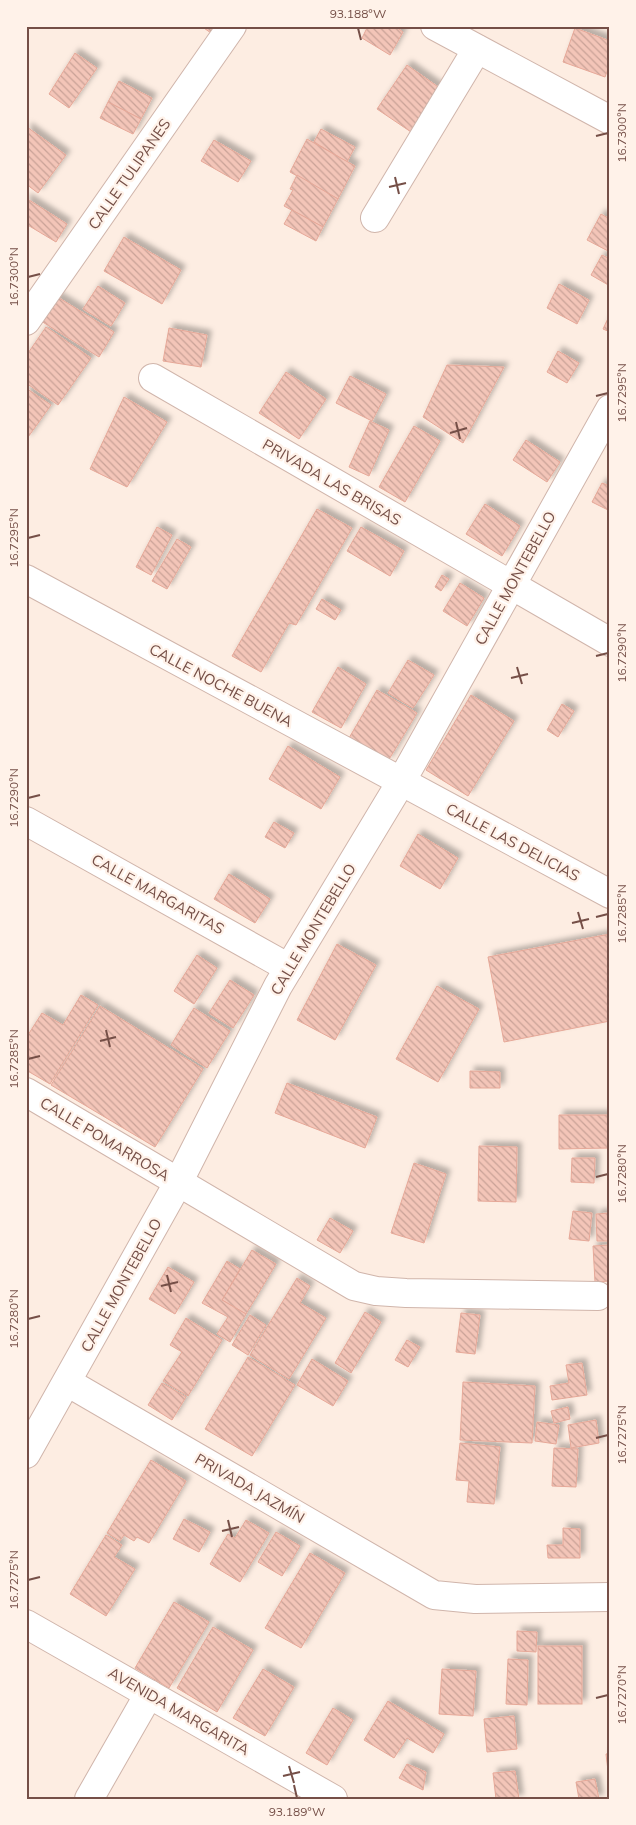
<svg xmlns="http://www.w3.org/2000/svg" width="636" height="1825" font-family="Mulish,sans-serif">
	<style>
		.building { fill: url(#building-back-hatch); stroke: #e6a898; filter: url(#shadow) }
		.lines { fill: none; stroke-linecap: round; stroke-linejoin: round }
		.minor-casing { stroke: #d0b5ab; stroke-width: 30 }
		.minor { stroke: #fff; stroke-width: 28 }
		.ticks { fill: none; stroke: #754f47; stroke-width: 2 }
		.labels { text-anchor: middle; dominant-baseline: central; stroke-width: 4.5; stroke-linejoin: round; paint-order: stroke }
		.street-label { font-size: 15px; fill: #754f47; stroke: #fff2e9 }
		.neatline { fill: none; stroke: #754f47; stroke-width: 2 }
		.ticks-label { font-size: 12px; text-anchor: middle; fill: #754f47 }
	</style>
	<defs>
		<pattern id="building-back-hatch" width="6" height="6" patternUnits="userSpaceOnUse" patternTransform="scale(1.25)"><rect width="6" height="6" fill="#f3c5b8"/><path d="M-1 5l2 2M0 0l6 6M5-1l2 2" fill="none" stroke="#c9a297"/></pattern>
		<filter id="shadow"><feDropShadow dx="4.5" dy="-4.5" stdDeviation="2.5" flood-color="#0004"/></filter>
	</defs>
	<rect width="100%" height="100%" fill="#fdede2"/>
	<g class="building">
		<polygon points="201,26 215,26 211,33"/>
		<polygon points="368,26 395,26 403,32 390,55 362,38"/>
		<polygon points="575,28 610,41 610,64 605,77 563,62"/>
		<polygon points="75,53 97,68 69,108 49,94"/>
		<polygon points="407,65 444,91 414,134 377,109"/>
		<polygon points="119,81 152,98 141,119 108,102"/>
		<polygon points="108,102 141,119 133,134 100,118"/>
		<polygon points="27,127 66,155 38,193 26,184"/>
		<polygon points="321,129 355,147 347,162 314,142"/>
		<polygon points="307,139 355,166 338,199 290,172"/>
		<polygon points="214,140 251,161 238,182 201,161"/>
		<polygon points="297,175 338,199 323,227 284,206 293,190 290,189"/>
		<polygon points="26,198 67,224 56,242 26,224"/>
		<polygon points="292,210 323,227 316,241 284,224"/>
		<polygon points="601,214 610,219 610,252 587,240"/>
		<polygon points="124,237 181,270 162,304 104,271"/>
		<polygon points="602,255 610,259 610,286 591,275"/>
		<polygon points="559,284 589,300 577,324 547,308"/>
		<polygon points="98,286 125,303 111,326 83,309"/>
		<polygon points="56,296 114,332 99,357 41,321"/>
		<polygon points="610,314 610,332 603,329"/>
		<polygon points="46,327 91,358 58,405 26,383 26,356"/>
		<polygon points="169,328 207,335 201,367 163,361"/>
		<polygon points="558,351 579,363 567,383 547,372"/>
		<polygon points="447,365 504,367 463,443 423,417"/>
		<polygon points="286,372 326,399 299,439 259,413"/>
		<polygon points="350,376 386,394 372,421 336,403"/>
		<polygon points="26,388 51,405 26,440"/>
		<polygon points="124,397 167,422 127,487 90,469"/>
		<polygon points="370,421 389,430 369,476 349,467"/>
		<polygon points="414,426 440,441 405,502 379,487"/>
		<polygon points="526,440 560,462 547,482 513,460"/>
		<polygon points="602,483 610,486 610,511 592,502"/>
		<polygon points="485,504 520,526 502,556 466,534"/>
		<polygon points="317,509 352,528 296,625 289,623 261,672 232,656"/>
		<polygon points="157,527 172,535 151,575 136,567"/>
		<polygon points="361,527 404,551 390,576 347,551"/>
		<polygon points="177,539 191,547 167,589 152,581"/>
		<polygon points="442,575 449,579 441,591 435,587"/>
		<polygon points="460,583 484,598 467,626 443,611"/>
		<polygon points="322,599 341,610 335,620 316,609"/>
		<polygon points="408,660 434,675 413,708 388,693"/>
		<polygon points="338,667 366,684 341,728 312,712"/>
		<polygon points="377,690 417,713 388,761 349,738"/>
		<polygon points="471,695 514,721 468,796 426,770"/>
		<polygon points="562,704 574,711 558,737 547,730"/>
		<polygon points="288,746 340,777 321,809 269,779"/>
		<polygon points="274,822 294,833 285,848 265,837"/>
		<polygon points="418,834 458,858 440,889 400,866"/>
		<polygon points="229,874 270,899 255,923 214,899"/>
		<polygon points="610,934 610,1021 504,1042 488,957"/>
		<polygon points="337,944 376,965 335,1040 297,1020"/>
		<polygon points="197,955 217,968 194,1004 174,991"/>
		<polygon points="230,980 254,995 233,1028 209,1013"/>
		<polygon points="437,986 479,1009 438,1082 396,1059"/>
		<polygon points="81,995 98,1005 50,1084 26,1070 26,1038 42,1013 63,1025"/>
		<polygon points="100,1006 203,1069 155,1147 51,1085"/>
		<polygon points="194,1008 230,1031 207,1068 171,1045"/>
		<polygon points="470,1071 500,1072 500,1088 470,1088"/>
		<polygon points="287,1083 377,1117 365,1148 275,1113"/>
		<polygon points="559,1115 610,1115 610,1148 559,1149"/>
		<polygon points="479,1146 517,1147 516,1202 478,1201"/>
		<polygon points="572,1158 595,1158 594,1183 571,1182"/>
		<polygon points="414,1163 446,1174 424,1243 391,1233"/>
		<polygon points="573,1211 592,1213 589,1241 569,1239"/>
		<polygon points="610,1213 610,1241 597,1241 596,1214"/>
		<polygon points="330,1218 353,1231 340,1253 317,1240"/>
		<polygon points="610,1245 610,1281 595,1282 593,1246"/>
		<polygon points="252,1250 276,1264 246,1314 222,1300"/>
		<polygon points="227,1261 240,1269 222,1300 246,1314 230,1342 217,1334 228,1317 202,1303"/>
		<polygon points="168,1267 194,1282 175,1314 149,1299"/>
		<polygon points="297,1278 310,1286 300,1303 326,1318 289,1379 250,1355"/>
		<polygon points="365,1312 381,1322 351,1373 335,1363"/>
		<polygon points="461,1313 480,1315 475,1354 456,1352"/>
		<polygon points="250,1315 266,1325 248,1355 232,1345"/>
		<polygon points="186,1318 222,1340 188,1396 163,1381 182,1352 170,1345"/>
		<polygon points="407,1340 420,1347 408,1367 395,1360"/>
		<polygon points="248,1357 295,1385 252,1456 205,1429"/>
		<polygon points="312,1359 348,1381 333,1406 297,1385"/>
		<polygon points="582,1363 587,1395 552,1400 550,1386 569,1383 566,1365"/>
		<polygon points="463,1382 535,1386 532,1443 460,1440"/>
		<polygon points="162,1383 186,1397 172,1420 148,1405"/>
		<polygon points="568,1407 570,1419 554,1423 551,1411"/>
		<polygon points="596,1420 599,1443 571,1448 568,1425"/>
		<polygon points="537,1422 559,1425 556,1444 535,1441"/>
		<polygon points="460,1443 500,1447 494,1504 467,1502 469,1481 456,1480"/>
		<polygon points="554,1448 578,1449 576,1487 552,1486"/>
		<polygon points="151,1460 186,1481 149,1543 137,1537 134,1541 124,1535 120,1541 107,1533"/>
		<polygon points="184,1519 210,1532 199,1552 173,1539"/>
		<polygon points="246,1520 269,1533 240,1582 210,1564 228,1534 235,1538"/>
		<polygon points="563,1528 580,1529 580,1558 548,1558 547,1545 563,1545"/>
		<polygon points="276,1532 300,1546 282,1576 258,1562"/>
		<polygon points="106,1535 122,1545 114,1557 135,1569 106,1616 70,1594"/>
		<polygon points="310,1553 345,1573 301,1648 265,1628"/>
		<polygon points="174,1602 209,1622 169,1688 135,1668"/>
		<polygon points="213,1627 253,1650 217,1712 177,1688"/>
		<polygon points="517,1631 537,1632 536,1652 517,1651"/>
		<rect x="538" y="1646" width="44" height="58"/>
		<polygon points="508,1659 528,1660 527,1705 506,1704"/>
		<polygon points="263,1669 294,1687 265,1736 233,1718"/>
		<polygon points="442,1669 476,1671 473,1716 439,1714"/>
		<polygon points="388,1701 444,1734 433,1753 407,1738 394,1758 364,1740"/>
		<polygon points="333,1708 353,1720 327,1765 306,1753"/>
		<polygon points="514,1716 517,1749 487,1752 484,1719"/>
		<polygon points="610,1753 610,1788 606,1754"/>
		<polygon points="407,1764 426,1772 423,1790 399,1778"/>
		<polygon points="515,1771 519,1799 496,1799 493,1773"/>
		<polygon points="595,1779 599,1799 579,1799 576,1782"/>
	</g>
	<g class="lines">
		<defs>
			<g id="minor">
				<polyline points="435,26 610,120"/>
				<polyline points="375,218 477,49"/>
				<polyline points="26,321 232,26"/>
				<polyline points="153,378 610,642"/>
				<polyline points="26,579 610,894"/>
				<polyline points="26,821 289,968"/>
				<polyline points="26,1092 354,1286 376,1291 406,1293 598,1296"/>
				<polyline points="67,1382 434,1595 475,1599 610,1597"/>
				<polyline points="26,1454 178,1183 278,986 401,782 610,409"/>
				<polyline points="26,1624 333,1799"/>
				<polyline points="89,1799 149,1694"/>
			</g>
		</defs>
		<use href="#minor" class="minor-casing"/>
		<use href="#minor" class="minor"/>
	</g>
	<path class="ticks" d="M358 28 361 40M596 136 608 133M395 177 399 194M389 187 406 183M28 277 40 274M596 396 608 393M456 422 460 439M450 433 467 428M28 538 40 535M596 656 608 653M517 667 522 684M511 678 528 674M28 798 40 795M578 912 583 929M596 917 608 914M572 923 589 919M106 1030 110 1047M100 1041 116 1037M28 1059 40 1056M596 1177 608 1174M167 1275 171 1292M161 1286 178 1282M28 1319 40 1316M596 1438 608 1435M228 1520 232 1537M222 1531 239 1527M28 1580 40 1577M596 1698 608 1695M289 1766 294 1783M283 1776 300 1772M294 1785 297 1798"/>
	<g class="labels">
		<g class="street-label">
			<text transform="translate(129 174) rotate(-55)">CALLE TULIPANES</text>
			<text transform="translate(332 482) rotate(30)">PRIVADA LAS BRISAS</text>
			<text transform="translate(515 578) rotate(-61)">CALLE MONTEBELLO</text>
			<text transform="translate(221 685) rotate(28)">CALLE NOCHE BUENA</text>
			<text transform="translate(513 842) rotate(28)">CALLE LAS DELICIAS</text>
			<text transform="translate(158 894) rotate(29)">CALLE MARGARITAS</text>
			<text transform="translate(313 929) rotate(-59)">CALLE MONTEBELLO</text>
			<text transform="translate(105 1139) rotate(31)">CALLE POMARROSA</text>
			<text transform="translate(121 1285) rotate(-61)">CALLE MONTEBELLO</text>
			<text transform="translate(250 1488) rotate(30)">PRIVADA JAZMÍN</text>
			<text transform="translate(179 1711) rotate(30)">AVENIDA MARGARITA</text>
		</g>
	</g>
	<rect width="636" height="1825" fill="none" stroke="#fff2e9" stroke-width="55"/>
	<rect x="28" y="28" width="580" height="1770" class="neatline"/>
	<g class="ticks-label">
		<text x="358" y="18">93.188°W</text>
		<text transform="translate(622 133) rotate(-90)" y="4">16.7300°N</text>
		<text transform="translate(14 277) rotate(-90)" y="4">16.7300°N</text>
		<text transform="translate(622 393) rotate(-90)" y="4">16.7295°N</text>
		<text transform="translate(14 538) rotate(-90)" y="4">16.7295°N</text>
		<text transform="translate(622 653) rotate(-90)" y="4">16.7290°N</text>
		<text transform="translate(14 798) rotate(-90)" y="4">16.7290°N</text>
		<text transform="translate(622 914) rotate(-90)" y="4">16.7285°N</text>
		<text transform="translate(14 1059) rotate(-90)" y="4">16.7285°N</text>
		<text transform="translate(622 1174) rotate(-90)" y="4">16.7280°N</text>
		<text transform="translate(14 1319) rotate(-90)" y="4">16.7280°N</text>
		<text transform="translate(622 1435) rotate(-90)" y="4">16.7275°N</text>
		<text transform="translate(14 1580) rotate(-90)" y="4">16.7275°N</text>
		<text transform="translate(622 1695) rotate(-90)" y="4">16.7270°N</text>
		<text x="297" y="1816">93.189°W</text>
	</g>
</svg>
